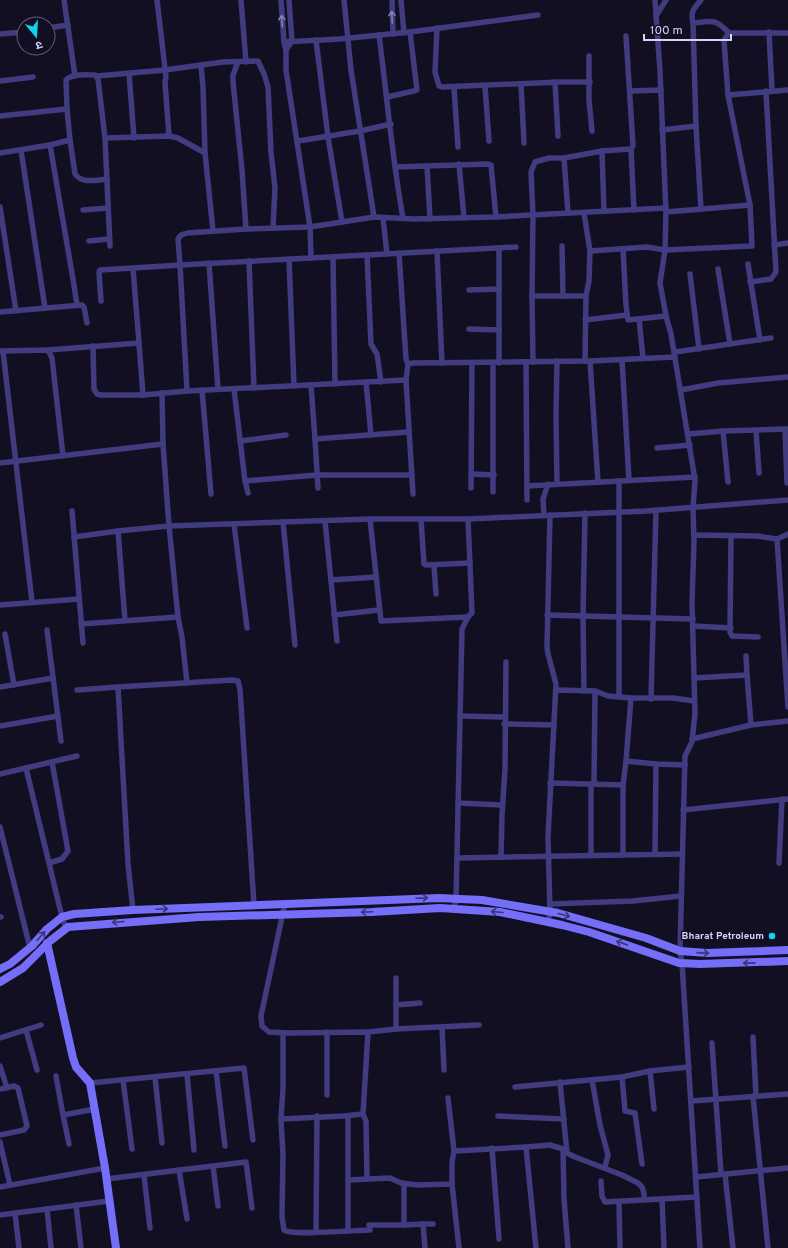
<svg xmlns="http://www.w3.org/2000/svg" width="788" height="1248" font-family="Overpass,'Noto Sans Devanagari',sans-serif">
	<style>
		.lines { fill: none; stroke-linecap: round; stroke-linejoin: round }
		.street { stroke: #403c7f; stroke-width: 5.5 }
		.secondary { stroke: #746ef8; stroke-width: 8 }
		.oneway { stroke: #8480b8 }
		.oneway2 { stroke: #3a3578 }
		.poi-dot { fill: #0cd5ef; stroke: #130f22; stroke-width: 1.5 }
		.labels { text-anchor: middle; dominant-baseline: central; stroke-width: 3; stroke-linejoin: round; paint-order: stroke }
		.poi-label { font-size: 10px; font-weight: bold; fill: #d8d2fd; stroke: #130f22; text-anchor: end }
	</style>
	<rect width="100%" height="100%" fill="#130f22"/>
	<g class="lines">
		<g class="street">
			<polyline points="64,0 75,76"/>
			<polyline points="157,0 166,77 165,82 169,136"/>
			<polyline points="241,0 246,62"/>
			<polyline points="281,0 284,42 286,50 292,41 289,0"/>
			<polyline points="344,0 351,70 374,217"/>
			<polyline points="392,0 393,34"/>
			<polyline points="401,0 404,33"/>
			<polyline points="655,0 660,71 666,212 665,250 660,283 666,316 671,334 695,480 693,508 694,541 692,603 695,713 692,742 685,756 680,951 682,963 700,1248"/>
			<polyline points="656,16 666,0"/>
			<path d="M693 23C690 12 694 8 701 0"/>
			<polyline points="48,28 68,25"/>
			<polyline points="437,28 435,72 439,86 442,87 560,82 590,82"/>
			<polyline points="769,32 772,90"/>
			<polyline points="0,34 24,32"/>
			<path d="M379 35C387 96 392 158 403 218"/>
			<polyline points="626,36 633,146 631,149"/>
			<polyline points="316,40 328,137 342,222"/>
			<polyline points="284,42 340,39 410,32 538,15"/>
			<polyline points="286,50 286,70 310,227 311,258"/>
			<polyline points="589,56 589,100 592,131"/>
			<polyline points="238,62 233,75 233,82 242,170 246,229"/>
			<polyline points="201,65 203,87 205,153 213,231"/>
			<polyline points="129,73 134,138"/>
			<polyline points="97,76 165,70 223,62 258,61 264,74 268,87 271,152 275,188 273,228"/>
			<polyline points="0,81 33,77"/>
			<polyline points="555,82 558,136"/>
			<polyline points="521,84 524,143"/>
			<polyline points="485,86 489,141"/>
			<polyline points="454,87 458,147"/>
			<polyline points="630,91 661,90"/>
			<polyline points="728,95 724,40 726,37 729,33"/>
			<polyline points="387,97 414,91 417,90 410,32"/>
			<polyline points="0,116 67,109"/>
			<polyline points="662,130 696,126"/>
			<polyline points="105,138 110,246"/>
			<path d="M70 140 75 174C82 184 96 180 107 179"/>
			<polyline points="298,141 360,131 391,124"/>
			<polyline points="50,145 73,279 77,305"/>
			<polyline points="21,150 45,308"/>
			<polyline points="602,151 631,149 634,210"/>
			<path d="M0 153 50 145 70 140 67 109 66 80C73 73 86 75 95 75L98 79 105 138 169 136 178 138 205 153"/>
			<polyline points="564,158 602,151 604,211"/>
			<polyline points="459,164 464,218"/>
			<polyline points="427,166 430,219"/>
			<polyline points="395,167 488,164 491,165 496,217"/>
			<polyline points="0,207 16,311"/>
			<path d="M701 209 696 126 693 23C712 21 715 18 729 33H788"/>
			<polyline points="83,210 108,208"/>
			<polyline points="666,212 750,205"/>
			<polyline points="584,213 590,251 647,247 665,250 752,246 750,205 728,95 788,90"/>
			<polyline points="383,218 387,254"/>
			<polyline points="89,241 109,239"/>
			<polyline points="774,245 788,243"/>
			<polyline points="562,246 563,296"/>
			<polyline points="516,247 180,265 178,239 181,235 187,233 246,229 310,227 374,217 414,219 494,217 666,208"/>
			<polyline points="499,248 499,363"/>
			<polyline points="623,249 626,305 628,320 666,316"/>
			<polyline points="437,251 442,363"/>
			<polyline points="399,253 406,359 408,364"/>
			<polyline points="367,255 371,344 377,354 381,382"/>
			<polyline points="333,257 335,384"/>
			<polyline points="289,259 294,386"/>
			<polyline points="249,261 254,388"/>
			<polyline points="209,263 218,389"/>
			<polyline points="748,264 760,340"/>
			<polyline points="718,269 730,344"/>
			<polyline points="690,274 699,349"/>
			<polyline points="750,282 771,279 776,272 766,91"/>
			<polyline points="469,290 499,289"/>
			<polyline points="532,296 533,215 531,172 535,162 549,158 564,158 568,213"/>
			<polyline points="0,312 82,305 84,307 87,323"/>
			<polyline points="639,319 643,358"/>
			<polyline points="585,320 627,315"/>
			<polyline points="469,329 499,330"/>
			<polyline points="139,343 143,395"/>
			<polyline points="93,346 94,389 97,394 101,395 143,395 187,391 180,265 133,268"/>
			<polyline points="48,350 139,343 133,268 100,270 99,272 101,301"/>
			<polyline points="0,351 48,350 52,358 63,456"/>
			<polyline points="3,351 32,602"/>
			<polyline points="675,352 771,338"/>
			<polyline points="622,360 629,480"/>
			<polyline points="585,361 586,296 589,281 590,251"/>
			<polyline points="590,361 598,482"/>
			<polyline points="526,362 527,500"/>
			<polyline points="533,362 532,296 586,296"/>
			<polyline points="493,363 493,492"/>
			<polyline points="366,382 371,435"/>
			<polyline points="311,385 315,439 409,432"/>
			<polyline points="234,389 245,481 248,493"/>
			<polyline points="202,390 211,494"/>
			<polyline points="681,390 718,383 788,377"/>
			<polyline points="187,391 406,380"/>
			<polyline points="162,393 163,444 169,526 178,617 182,637 187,683"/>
			<polyline points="785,429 787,483"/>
			<polyline points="723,431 728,482"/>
			<polyline points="756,431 759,473"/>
			<polyline points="689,434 723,431 788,429"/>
			<polyline points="315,439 318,488"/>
			<polyline points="240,441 286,435"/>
			<polyline points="657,448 690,445"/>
			<polyline points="0,463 163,444"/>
			<polyline points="471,474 494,475"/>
			<polyline points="245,481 317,475 412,475"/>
			<polyline points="619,481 619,697"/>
			<polyline points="557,484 556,415 557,361"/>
			<polyline points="527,486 695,477"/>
			<polyline points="471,488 472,363"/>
			<polyline points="413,494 406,380 408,364 413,363 590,361 675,357"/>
			<polyline points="72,511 83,643"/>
			<polyline points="544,515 543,499 548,484"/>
			<polyline points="370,519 381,621 468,617"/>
			<polyline points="421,519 424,564 426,565 470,563"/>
			<polyline points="325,521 337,641"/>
			<polyline points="283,522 295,645"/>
			<polyline points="234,524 247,628"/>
			<polyline points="118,531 125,620"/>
			<polyline points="694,535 757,536 777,539 788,534"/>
			<polyline points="731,536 730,632 732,636 758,637"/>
			<polyline points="74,537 118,531 169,526 370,519 468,519 646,511 788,500"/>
			<polyline points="777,539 788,707"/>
			<polyline points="434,565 436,594"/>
			<polyline points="331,580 376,577"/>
			<polyline points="0,605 79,599"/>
			<polyline points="334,615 379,610"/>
			<polyline points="547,615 693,619"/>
			<polyline points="81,624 178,617"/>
			<polyline points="693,626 731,628"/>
			<polyline points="47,630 61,741"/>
			<polyline points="5,634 14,685"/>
			<polyline points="746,656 747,675"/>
			<polyline points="694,678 747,675 751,725"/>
			<polyline points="0,687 53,678"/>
			<polyline points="118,687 232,680 238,681 240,689 254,905"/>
			<polyline points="77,690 118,687 128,864 133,910"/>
			<polyline points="556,690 595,691 608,696 631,698 673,698 694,701"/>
			<polyline points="584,691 583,616 585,513"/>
			<polyline points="631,698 626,761 656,764 685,765"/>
			<polyline points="651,699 656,510"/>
			<polyline points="460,716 504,717"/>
			<polyline points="504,724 554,725"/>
			<polyline points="0,726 58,716"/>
			<polyline points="692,739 751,725 788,721"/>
			<polyline points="26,768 62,917 66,928"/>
			<polyline points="0,774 77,756"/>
			<polyline points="550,783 623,785 623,855"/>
			<polyline points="591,784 591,855"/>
			<polyline points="594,784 595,691"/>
			<polyline points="623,785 626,761"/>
			<polyline points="458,803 502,805"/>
			<polyline points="683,810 788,799"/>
			<polyline points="0,827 30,948"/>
			<polyline points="655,854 656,764"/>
			<polyline points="501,857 502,815 505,769 506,662"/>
			<polyline points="457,858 682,854"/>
			<polyline points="49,863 62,859 68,851 52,762"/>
			<polyline points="779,863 782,799"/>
			<polyline points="550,904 633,901 681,896"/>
			<polyline points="454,909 456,899 462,629 468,617 472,613 468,519"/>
			<polyline points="0,917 1,917"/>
			<polyline points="548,922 550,912 548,837 556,684 548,654 547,647 550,515"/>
			<polyline points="396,978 396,1029"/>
			<polyline points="396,1005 420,1003"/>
			<polyline points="442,1027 444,1070"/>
			<polyline points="26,1030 37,1070"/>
			<polyline points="327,1032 327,1095"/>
			<polyline points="368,1032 396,1029 479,1025"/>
			<path d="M283 1033V1088L281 1119 283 1155 282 1217 284 1230C290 1236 357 1230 370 1230L369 1225H404"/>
			<polyline points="753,1037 756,1096"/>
			<polyline points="0,1038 41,1025"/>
			<polyline points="712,1043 721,1174"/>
			<polyline points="0,1066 7,1088"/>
			<polyline points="216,1071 225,1146"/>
			<polyline points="650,1071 654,1109"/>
			<polyline points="187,1074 194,1150"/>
			<polyline points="56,1076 63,1115 95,1109"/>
			<polyline points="155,1077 162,1143"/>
			<polyline points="622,1077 625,1111 635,1113 642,1164"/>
			<polyline points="123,1080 132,1149"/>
			<polyline points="592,1080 600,1125 608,1155 605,1167"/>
			<polyline points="560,1082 567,1153"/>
			<polyline points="90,1083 244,1068 253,1140"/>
			<polyline points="515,1087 622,1077 650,1071 689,1067"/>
			<polyline points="0,1089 14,1086 18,1088 27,1126 24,1130 0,1135"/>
			<polyline points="753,1096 768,1248"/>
			<polyline points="448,1098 454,1151"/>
			<polyline points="691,1101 788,1094"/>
			<polyline points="363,1114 366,1121 367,1179"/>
			<polyline points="63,1115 69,1144"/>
			<polyline points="348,1116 348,1231"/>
			<polyline points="498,1116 564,1119"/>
			<polyline points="281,1119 344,1116 363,1114 368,1032 289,1033 269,1032 262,1026 261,1016 285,903"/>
			<polyline points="0,1142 10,1185"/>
			<polyline points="526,1147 550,1145 563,1149 567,1153 575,1157 622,1175 638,1183 642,1187 644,1193 644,1200"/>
			<polyline points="492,1148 499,1239"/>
			<polyline points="563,1149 564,1199 568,1248"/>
			<polyline points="213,1166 218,1206"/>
			<polyline points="179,1170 187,1219"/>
			<polyline points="725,1174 733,1248"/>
			<polyline points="144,1175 150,1228"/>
			<polyline points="696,1177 788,1168"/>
			<polyline points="106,1179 246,1162 252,1208"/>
			<polyline points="348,1180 390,1178 401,1183 417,1185 452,1184 452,1162 454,1151 526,1147 536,1248"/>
			<polyline points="601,1181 602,1196 605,1202 697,1197"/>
			<polyline points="404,1183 404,1225 423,1224 425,1248"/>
			<polyline points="452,1184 459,1248"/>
			<polyline points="0,1187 105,1168"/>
			<polyline points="662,1199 664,1248"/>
			<polyline points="619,1202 620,1248"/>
			<polyline points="76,1205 81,1248"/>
			<polyline points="47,1209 51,1248"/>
			<polyline points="15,1213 19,1248"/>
			<polyline points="0,1215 109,1201"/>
			<polyline points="423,1224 433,1224"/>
			<polyline points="316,1232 317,1116"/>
		</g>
		<g class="secondary">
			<polyline points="47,943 73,1058 76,1067 90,1083 105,1168 116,1248"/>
			<polyline points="0,969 10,964 32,946 47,929 62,917 74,914 133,910 439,898 482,900 558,913 646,938 680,951 707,953 788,950"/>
			<polyline points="0,982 23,968 50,941 68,927 199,917 372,912 440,908 500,912 562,925 589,932 679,963 700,964 788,961"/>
		</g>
	</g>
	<defs><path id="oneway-shaft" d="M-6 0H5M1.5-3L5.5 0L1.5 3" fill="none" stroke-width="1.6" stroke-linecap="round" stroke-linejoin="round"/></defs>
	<g class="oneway">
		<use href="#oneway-shaft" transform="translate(392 17) rotate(-93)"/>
		<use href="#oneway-shaft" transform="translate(282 21) rotate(-94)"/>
	</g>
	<g class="oneway2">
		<use href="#oneway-shaft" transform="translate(422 898) rotate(-2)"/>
		<use href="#oneway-shaft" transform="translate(162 909) rotate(-3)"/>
		<use href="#oneway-shaft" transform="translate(367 912) rotate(178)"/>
		<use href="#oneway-shaft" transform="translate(497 912) rotate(-175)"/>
		<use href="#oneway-shaft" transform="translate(564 915) rotate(15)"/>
		<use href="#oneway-shaft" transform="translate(118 922) rotate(175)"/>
		<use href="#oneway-shaft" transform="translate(41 936) rotate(-50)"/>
		<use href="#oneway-shaft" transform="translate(622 943) rotate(-161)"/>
		<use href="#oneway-shaft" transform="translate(703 953) rotate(4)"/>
		<use href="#oneway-shaft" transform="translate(749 963) rotate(179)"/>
	</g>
	<circle class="poi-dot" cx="772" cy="936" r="4"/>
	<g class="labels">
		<g class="poi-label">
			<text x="764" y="936">Bharat Petroleum</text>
		</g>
	</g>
	<g transform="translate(36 36) rotate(162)"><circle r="19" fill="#130f22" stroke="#625d7a"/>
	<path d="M0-3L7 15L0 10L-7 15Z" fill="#0cd5ef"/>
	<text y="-6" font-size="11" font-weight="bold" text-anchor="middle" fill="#d8d2fd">उ</text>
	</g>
	<path d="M644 34v6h87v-6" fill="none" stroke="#d8d2fd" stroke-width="2"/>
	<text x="650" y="34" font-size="12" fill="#d8d2fd" stroke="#130f22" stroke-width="3" paint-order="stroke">100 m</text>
</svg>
